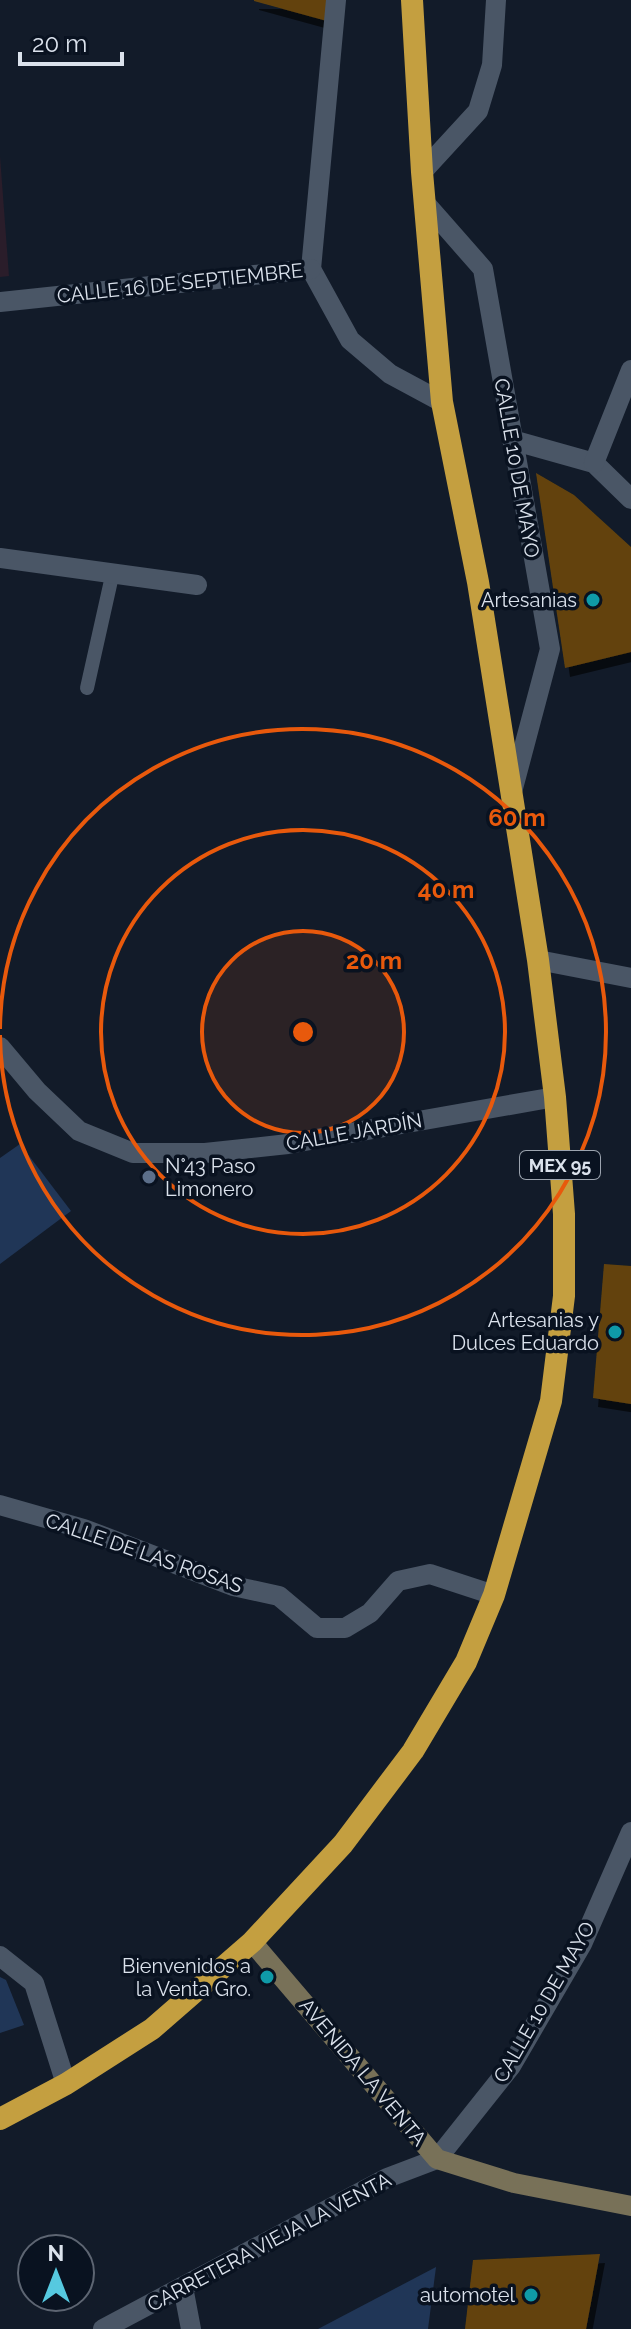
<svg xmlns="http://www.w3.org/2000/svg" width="631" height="2329" font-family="Raleway,sans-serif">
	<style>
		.medical { fill: #2a1d2a }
		.green { fill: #203657 }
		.building { fill: #63430c; filter: url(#shadow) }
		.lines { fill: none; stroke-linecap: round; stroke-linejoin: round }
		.service { stroke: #4a5666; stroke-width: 14 }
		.minor { stroke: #4a5666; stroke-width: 20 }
		.secondary { stroke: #787158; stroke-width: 20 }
		.trunk { stroke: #c49f40; stroke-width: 22 }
		.ring { fill: none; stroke: #e8590c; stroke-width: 4 }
		.culture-dot { fill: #0f9aa8; stroke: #091220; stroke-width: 3 }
		.service-dot { fill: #5c6f8a; stroke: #091220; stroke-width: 3 }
		.labels { text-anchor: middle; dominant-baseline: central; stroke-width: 7; stroke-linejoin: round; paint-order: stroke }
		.shield { fill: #091220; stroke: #9ca4af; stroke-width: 2 }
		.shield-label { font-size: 18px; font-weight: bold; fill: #dbe2ec }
		.street-label { font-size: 20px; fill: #dbe2ec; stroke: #091220 }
		.poi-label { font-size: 20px; fill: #dbe2ec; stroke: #091220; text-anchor: end }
		.centre { fill: #e8590c; stroke: #091220; stroke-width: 4 }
		.ring-label { font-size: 24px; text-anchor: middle; font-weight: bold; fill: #e8590c; stroke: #091220; stroke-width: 7; stroke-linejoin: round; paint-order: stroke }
	</style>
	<defs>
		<filter id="shadow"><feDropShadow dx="5" dy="9" stdDeviation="0" flood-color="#0009"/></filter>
	</defs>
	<rect width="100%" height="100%" fill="#121b29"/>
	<polygon class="medical" points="0,156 9,276 0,277"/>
	<g class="green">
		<polygon points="20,1144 71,1211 0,1264 0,1158"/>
		<polygon points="0,1977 6,1980 24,2025 0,2033"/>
		<polygon points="436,2267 428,2329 318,2329"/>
	</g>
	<g class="building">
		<polygon points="254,0 329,0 327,21 254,1"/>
		<polygon points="536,473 574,495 631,547 631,652 565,668"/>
		<polygon points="604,1264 631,1266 631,1404 593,1398"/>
		<polygon points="600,2254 586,2329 465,2329 473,2260"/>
	</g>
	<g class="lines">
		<polyline class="service" points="87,688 112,576"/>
		<g class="minor">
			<polyline points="422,172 478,111 492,65 496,0"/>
			<polyline points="426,204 483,269 550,649 512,792"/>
			<polyline points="311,269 336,0"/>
			<polyline points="311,269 350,340 390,374 442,402"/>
			<polyline points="0,302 311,269"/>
			<polyline points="512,440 594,463 631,499"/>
			<polyline points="594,463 631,370"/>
			<polyline points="0,558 197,585"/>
			<polyline points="538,960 631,978"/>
			<polyline points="0,1047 37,1091 79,1131 133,1153 205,1153 288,1144 555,1097"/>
			<polyline points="0,1505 84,1529 233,1586 279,1596 317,1628 345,1628 370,1613 398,1581 430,1574 494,1595"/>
			<polyline points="0,1956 34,1983 66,2084"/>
			<polyline points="183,2287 191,2329"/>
			<polyline points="103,2329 387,2178 437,2159 511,2066 582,1944 631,1832"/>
		</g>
		<polyline class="secondary" points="252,1942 437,2159 514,2183 631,2206"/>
		<polyline class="trunk" points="0,2119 66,2084 152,2029 252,1942 343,1844 413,1751 466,1662 494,1595 551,1401 564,1296 564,1214 555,1097 538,960 478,582 442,402 422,172 412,0"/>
	</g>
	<circle cx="303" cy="1032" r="101" fill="#e8590c" fill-opacity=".12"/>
	<g class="ring">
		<circle cx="303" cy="1032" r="101"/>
		<circle cx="303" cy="1032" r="202"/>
		<path d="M0 1029A303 303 0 1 1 0 1035"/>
	</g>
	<g class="culture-dot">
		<circle cx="593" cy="600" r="8"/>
		<circle cx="615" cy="1332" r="8"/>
		<circle cx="267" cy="1977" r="8"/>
		<circle cx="531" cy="2295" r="8"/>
	</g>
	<circle class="service-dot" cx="149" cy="1177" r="8"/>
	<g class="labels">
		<rect class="shield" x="520" y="1151" width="80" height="28" rx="6"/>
		<g class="shield-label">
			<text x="560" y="1165">MEX 95</text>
		</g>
		<g class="street-label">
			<text transform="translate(180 283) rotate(-6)">CALLE 16 DE SEPTIEMBRE</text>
			<text transform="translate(517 468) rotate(80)">CALLE 10 DE MAYO</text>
			<text transform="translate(354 1132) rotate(-10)">CALLE JARDÍN</text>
			<text transform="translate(144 1553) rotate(19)">CALLE DE LAS ROSAS</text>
			<text transform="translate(544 2002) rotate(-60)">CALLE 10 DE MAYO</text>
			<text transform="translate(363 2072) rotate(50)">AVENIDA LA VENTA</text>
			<text transform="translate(269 2242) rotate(-28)">CARRETERA VIEJA LA VENTA</text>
		</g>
		<g class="poi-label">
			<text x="577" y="600">Artesanias</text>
			<text x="165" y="1166" text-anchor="start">N°43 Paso<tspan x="165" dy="23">Limonero</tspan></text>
			<text x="599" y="1320">Artesanias y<tspan x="599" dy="23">Dulces Eduardo</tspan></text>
			<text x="251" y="1966">Bienvenidos a<tspan x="251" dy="23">la Venta Gro.</tspan></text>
			<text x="515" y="2295">automotel</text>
		</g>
	</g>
	<circle cx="303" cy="1032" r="12" class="centre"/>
	<g class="ring-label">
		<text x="517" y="826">60 m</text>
		<text x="446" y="898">40 m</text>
		<text x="374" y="969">20 m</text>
	</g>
	<g transform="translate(56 2273)"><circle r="38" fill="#091220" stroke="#5d6572" stroke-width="2"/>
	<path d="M0-6L14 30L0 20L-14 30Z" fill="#56c9e0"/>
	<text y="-12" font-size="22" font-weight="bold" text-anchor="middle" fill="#dbe2ec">N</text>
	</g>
	<path d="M20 52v12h102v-12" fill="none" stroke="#dbe2ec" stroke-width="4"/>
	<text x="32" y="52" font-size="24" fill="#dbe2ec" stroke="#091220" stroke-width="6" paint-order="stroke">20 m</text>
</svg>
